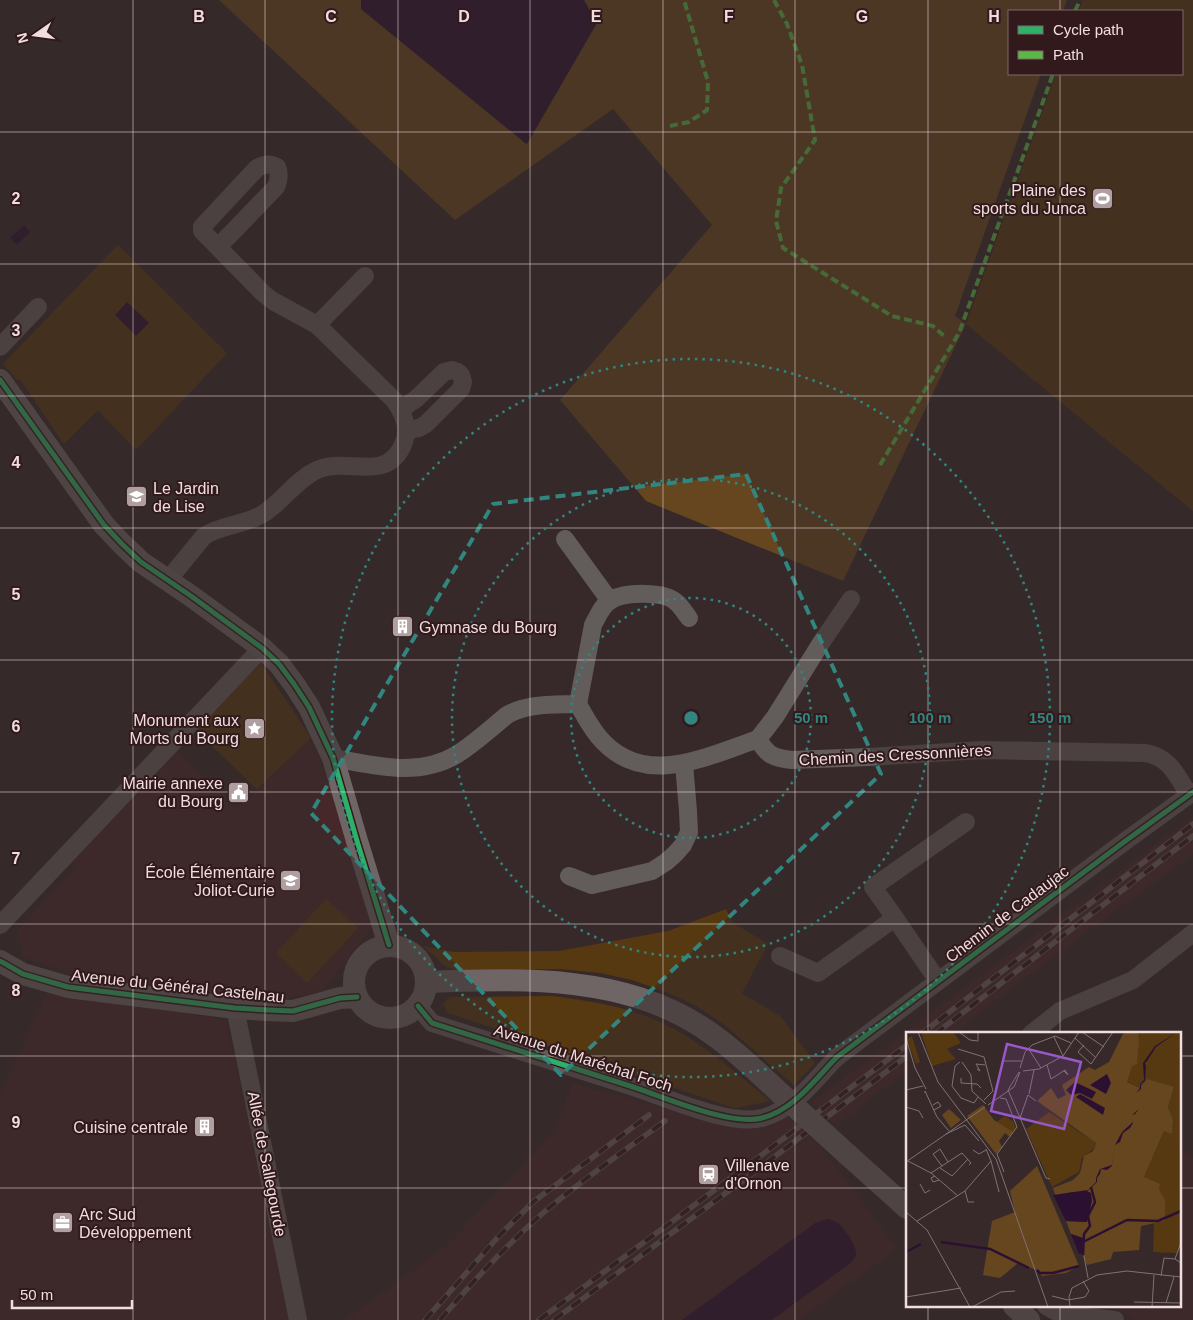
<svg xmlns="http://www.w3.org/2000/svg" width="1193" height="1320" font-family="Arial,sans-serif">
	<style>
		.built { fill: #47282a }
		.green { fill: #563911 }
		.forest { fill: #66461e }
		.water { fill: #2c1032 }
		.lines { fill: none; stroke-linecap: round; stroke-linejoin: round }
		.minor { stroke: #625d5b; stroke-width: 18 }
		.major { stroke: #6e6564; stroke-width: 22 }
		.rail-casing { stroke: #6a6161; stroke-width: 5.5 }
		.rail { stroke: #32191b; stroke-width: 4; stroke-dasharray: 11; stroke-linecap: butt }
		.major-bridge { stroke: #6e6564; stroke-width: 22 }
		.quiet { stroke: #58b947; stroke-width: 4; stroke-dasharray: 8 4; stroke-linecap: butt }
		.cycleway-casing { stroke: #32191b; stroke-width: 8 }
		.cycleway { stroke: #2db169; stroke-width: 5 }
		.marked { fill: none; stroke: #31867f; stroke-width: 4; stroke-dasharray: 10 6; stroke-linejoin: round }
		.grid { fill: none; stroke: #f0dedf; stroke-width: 1; stroke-opacity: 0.55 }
		.ring { fill: none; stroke: #31867f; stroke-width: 2.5; stroke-dasharray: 2.5 5 }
		.labels { text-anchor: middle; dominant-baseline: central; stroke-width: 4; stroke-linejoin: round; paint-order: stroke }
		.poi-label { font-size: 16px; fill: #f0dedf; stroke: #32191b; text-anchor: end }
		.street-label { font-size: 16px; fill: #f0dedf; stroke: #32191b }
		.inset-river { fill: none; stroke: #2c1032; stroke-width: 2.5 }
		.inset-road { fill: none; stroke: #817172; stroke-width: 1 }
		.view { fill: #9858c7; fill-opacity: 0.15; stroke: #9858c7; stroke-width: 2.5 }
		.inset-edge { fill: none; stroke: #f0dedf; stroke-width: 2.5 }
		.grid-label { font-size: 16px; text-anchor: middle; font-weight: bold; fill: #f0dedf; stroke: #32191b; stroke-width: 4; stroke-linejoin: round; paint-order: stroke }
		.centre { fill: #31867f; stroke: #32191b; stroke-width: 2.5 }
		.ring-label { font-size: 15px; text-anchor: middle; font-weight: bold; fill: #31867f; stroke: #32191b; stroke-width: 4; stroke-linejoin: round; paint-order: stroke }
	</style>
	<rect width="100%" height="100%" fill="#37292a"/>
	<g class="built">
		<polygon points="311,738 328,779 375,923 322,991 280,1000 252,996 103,980 68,972 23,957 17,931 77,866 72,861 177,750 235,810 241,804 242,805"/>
		<polygon points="1193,817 1193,854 1010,989 953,1034 907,1034 907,1070 837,1125 811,1103"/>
		<polygon points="47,993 226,1020 291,1320 0,1320 0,1094"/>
		<polygon points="573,1083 726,1126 755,1128 772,1126 787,1116 821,1147 897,1249 798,1320 346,1320 447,1245 553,1133"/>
		<polygon points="1179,1144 1193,1158 1193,1320 1133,1320 1125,1313 1113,1308 1086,1306 1179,1306"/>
	</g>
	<g class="green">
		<polygon points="1083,0 1193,0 1193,511 966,324 1056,74 1182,74 1182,11 1079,11"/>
		<polygon points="118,245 227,353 136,450 98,410 64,444 20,379 18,381 3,364"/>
		<polygon points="261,663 311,738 257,789 195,730"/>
		<polygon points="326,899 358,928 307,983 276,953"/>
		<polygon points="726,909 733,923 768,944 742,993 781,1017 815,1063 794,1085 725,1025 693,1004 666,992 632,980 600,973 560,969 456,970 445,966 423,946 453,952 559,951 668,931"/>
		<path d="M552 996C593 1001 635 1008 672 1028 708 1047 738 1075 770 1101L735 1108 448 1013 443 1004 450 997Z"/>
	</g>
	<polygon class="forest" points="219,0 361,0 361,9 526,144 596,23 584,0 1067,0 1063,11 1009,11 1009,74 1041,74 955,316 966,324 843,581 646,501 560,400 712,225 613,109 455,220"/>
	<g class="water">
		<polygon points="361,0 584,0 597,23 527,144 361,9"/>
		<polygon points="24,225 30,232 17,245 10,238"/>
		<polygon points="127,302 149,323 136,336 115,315"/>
		<path d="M827 1219C832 1220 835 1221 838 1223 844 1228 858 1247 856 1255 855 1260 849 1264 845 1267L772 1320H682L811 1226 815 1223Z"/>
	</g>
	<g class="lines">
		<g class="minor">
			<polyline points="317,325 365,276"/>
			<polyline points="0,347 38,307"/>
			<polyline points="401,409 416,399 444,372 452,370 458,372 461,375 463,382 461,389 426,424 419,428 406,430"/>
			<polyline points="565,539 610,601"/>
			<path d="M168 580 204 536C221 525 243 525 261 515 282 503 295 480 317 470 346 456 388 485 404 442 410 427 402 411 394 400L317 325 273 301 264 294 202 231V227L257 168C265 164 269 163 277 167 280 174 279 180 276 187L218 247"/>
			<path d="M851 599 821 643 775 717 758 739C767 755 773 758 792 760L868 757 982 750 1145 753C1170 757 1177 776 1189 795"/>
			<path d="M578 704 593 625C598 616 602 605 611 600 625 592 664 591 676 602 681 606 685 613 689 618"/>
			<path d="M333 758C374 765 417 778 456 755 474 744 490 729 507 715 528 703 554 705 578 704 584 715 590 726 598 736 642 790 705 757 758 739"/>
			<polyline points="569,876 592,885 652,871 666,862 675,854 683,845 689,832 688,811 684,764"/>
			<polyline points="0,925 262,648"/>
			<polyline points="780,956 818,973 895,918"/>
			<polyline points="938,981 895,918 873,887 966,822"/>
			<path d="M418 1006 432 1023C497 1044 562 1064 627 1085 660 1095 730 1127 762 1118 794 1110 815 1079 837 1057L1124 842 1193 792"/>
			<polyline points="235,1008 298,1320"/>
			<polyline points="1031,1034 1060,1011 1133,980 1193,933"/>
			<polyline points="1046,1306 1060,1314 1115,1320"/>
		</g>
		<g class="major">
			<polyline points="0,380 104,525 122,544 141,562 191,596 262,648 279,664 294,684 309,707 333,758 357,841 389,945"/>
			<circle cx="390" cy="982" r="36"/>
			<polyline points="0,961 23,974 68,987 235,1008 268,1010 293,1011 340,998 357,997"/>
			<path d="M427 982C519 979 619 974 700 1026 730 1045 755 1070 781 1094"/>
			<polyline points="848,1155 907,1208"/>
			<polyline points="1014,1306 1029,1320"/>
		</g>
		<defs>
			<g id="rail">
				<polyline points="921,1034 1193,824"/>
				<polyline points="935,1034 1193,836"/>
				<polyline points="425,1320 498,1237 533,1202 649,1115"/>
				<path d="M440 1320C472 1282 506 1246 543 1213 582 1180 624 1151 665 1121"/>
				<polyline points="539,1320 751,1163 907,1045"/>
				<polyline points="554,1320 757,1170 907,1056"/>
			</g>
		</defs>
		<use href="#rail" class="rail-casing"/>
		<use href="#rail" class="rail"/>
		<polyline class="major-bridge" points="781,1094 848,1155"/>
		<g class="quiet">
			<polyline points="774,0 787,24 802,65 815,140 781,188 776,221 783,248 892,316 933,326 945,337"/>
			<polyline points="1075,11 1080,0"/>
			<polyline points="670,126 689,122 707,110 708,82 684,0"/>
			<polyline points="880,465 959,333 1053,74"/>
		</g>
		<defs>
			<g id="cycleway">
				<polyline points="0,380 104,525 122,544 141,562 191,596 262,648 279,664 294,684 309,707 333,758 357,841 389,945"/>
				<polyline points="0,961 23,974 68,987 235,1008 268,1010 293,1011 340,998 357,997"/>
				<path d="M418 1006 432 1023C497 1044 562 1064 627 1085 660 1095 730 1127 762 1118 794 1110 815 1079 837 1057L1124 842 1193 792"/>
			</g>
		</defs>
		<use href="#cycleway" class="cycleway-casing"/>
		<use href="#cycleway" class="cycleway"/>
	</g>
	<path d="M0 0H1193V1320H0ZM746 474 881 774 561 1075 311 813 493 504Z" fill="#37292a" fill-opacity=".55" fill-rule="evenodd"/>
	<path class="marked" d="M746 474 881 774 561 1075 311 813 493 504Z"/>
	<path class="grid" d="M133 0V1320M265 0V1320M398 0V1320M530 0V1320M663 0V1320M795 0V1320M928 0V1034M1060 0V11M1060 74V1034M0 132H1193M0 264H1193M0 396H1193M0 528H1193M0 660H1193M0 792H1193M0 924H1193M0 1056H907M1179 1056H1193M0 1188H907M1179 1188H1193M928 1306V1320M1060 1306V1320"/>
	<g class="ring">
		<circle cx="691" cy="718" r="120"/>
		<circle cx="691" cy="718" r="239"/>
		<circle cx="691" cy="718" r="359"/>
	</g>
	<defs>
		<symbol id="stadium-square" viewBox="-11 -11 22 22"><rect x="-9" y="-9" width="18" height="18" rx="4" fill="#af9fa0" stroke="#32191b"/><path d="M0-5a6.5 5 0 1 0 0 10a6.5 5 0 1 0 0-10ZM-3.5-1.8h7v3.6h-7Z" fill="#fff"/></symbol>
		<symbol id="school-square" viewBox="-11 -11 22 22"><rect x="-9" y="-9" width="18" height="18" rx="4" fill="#af9fa0" stroke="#32191b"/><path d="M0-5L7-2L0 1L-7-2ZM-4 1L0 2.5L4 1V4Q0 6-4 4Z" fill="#fff"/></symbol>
		<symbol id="building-square" viewBox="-11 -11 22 22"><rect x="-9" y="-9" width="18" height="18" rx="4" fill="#af9fa0" stroke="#32191b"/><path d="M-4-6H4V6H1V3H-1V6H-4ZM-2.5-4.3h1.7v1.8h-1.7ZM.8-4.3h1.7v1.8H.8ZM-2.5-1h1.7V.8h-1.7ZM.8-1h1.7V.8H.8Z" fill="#fff"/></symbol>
		<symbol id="sight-square" viewBox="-11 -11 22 22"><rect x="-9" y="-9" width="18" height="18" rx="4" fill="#af9fa0" stroke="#32191b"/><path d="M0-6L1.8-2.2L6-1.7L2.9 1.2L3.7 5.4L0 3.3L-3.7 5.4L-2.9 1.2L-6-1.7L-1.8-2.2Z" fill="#fff"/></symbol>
		<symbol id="civic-square" viewBox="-11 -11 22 22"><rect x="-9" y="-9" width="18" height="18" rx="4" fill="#af9fa0" stroke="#32191b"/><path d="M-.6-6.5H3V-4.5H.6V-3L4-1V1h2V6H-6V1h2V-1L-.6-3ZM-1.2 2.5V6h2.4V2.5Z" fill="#fff"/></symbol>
		<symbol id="station-square" viewBox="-11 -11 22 22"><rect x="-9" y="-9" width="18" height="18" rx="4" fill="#af9fa0" stroke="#32191b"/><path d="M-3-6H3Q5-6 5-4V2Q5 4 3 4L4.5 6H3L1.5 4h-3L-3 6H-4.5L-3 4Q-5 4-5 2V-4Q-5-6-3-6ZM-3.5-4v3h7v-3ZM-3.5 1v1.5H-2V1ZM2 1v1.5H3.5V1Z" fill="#fff"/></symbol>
		<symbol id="office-square" viewBox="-11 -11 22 22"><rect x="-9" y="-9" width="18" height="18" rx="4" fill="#af9fa0" stroke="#32191b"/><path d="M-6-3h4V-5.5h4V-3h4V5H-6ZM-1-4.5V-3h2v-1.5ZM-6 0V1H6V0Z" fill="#fff"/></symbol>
	</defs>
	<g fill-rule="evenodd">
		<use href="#stadium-square" x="1090" y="186" width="25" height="25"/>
		<use href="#school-square" x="124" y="484" width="25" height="25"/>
		<use href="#building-square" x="390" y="614" width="25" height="25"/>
		<use href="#sight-square" x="242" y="716" width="25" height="25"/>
		<use href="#civic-square" x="226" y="780" width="25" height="25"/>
		<use href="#school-square" x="278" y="868" width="25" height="25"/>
		<use href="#building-square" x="192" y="1114" width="25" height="25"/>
		<use href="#station-square" x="696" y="1162" width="25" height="25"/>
		<use href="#office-square" x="50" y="1210" width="25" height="25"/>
	</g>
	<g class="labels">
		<g class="poi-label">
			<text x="1086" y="190">Plaine des<tspan x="1086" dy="18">sports du Junca</tspan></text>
			<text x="153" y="488" text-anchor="start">Le Jardin<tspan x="153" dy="18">de Lise</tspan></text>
			<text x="419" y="627" text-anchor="start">Gymnase du Bourg</text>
			<text x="239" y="720">Monument aux<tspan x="239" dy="18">Morts du Bourg</tspan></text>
			<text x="223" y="783">Mairie annexe<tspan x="223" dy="18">du Bourg</tspan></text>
			<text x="275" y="872">École Élémentaire<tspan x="275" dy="18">Joliot-Curie</tspan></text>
			<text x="188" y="1127">Cuisine centrale</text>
			<text x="725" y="1165" text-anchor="start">Villenave<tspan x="725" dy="18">d'Ornon</tspan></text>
			<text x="79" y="1214" text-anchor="start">Arc Sud<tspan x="79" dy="18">Développement</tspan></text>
		</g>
		<g class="street-label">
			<text transform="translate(895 755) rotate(-3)">Chemin des Cressonnières</text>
			<text transform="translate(1007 914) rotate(-37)">Chemin de Cadaujac</text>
			<text transform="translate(178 986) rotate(6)">Avenue du Général Castelnau</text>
			<text transform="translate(583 1058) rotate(18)">Avenue du Maréchal Foch</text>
			<text transform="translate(267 1164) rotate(79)">Allée de Sallegourde</text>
		</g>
	</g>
	<g transform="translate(906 1032)">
		<rect width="275" height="275" fill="#37292a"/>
		<path d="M15 0H47L55 11 41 17 50 27 26 34ZM230 0H275V209L270 221 247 220 248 191 259 189 238 145 258 99 266 101 267 88 262 75 268 55 234 56 220 49 232 1ZM6 4 14 30 10 32 1 7ZM143 80 190 111 187 117 176 126 173 140 146 155 120 97ZM99 84 107 89 110 96 107 101 90 90Z" fill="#563911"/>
		<path d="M218 0 232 1 233 7 231 32 226 34 221 50 234 56 241 47 268 55 262 75 267 88 266 102 258 99 238 145 254 152 253 158 259 168V189L235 194 233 218 207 220 205 227 181 233 176 221 177 206 165 202 160 189 181 190 186 168 165 160 150 165 147 156 167 148 174 141 178 124 187 119 190 111 131 69 145 56 152 67 160 63 156 53 183 35 189 38 203 30ZM77 73 88 88 107 100 104 105 99 101 93 109 96 115 90 122 61 84ZM43 77 55 88 45 96 36 83ZM131 134 173 234 160 241 136 244 131 238 112 231 94 246 77 243 86 189 109 180 104 159Z" fill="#66461e"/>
		<path d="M271 0 250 15 241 29 239 31 240 35 239 49 235 52V57L230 61 233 77 229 82 226 83 227 91 224 96 217 101 214 110 209 113 206 134 201 138 195 137 194 142 191 146V150L184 157 181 159 185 161 186 168 181 190 160 189 147 163 182 158 190 150V146L194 137 206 133 209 113 216 100 227 90 226 83 233 77 230 61 234 56V52L238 48 237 31 249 14ZM201 42 205 51 200 62 184 53ZM169 50 190 60 186 67 174 61 165 63 160 58ZM174 62 199 76 197 83 170 65ZM165 202 177 206 176 221 173 222Z" fill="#2c1032"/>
		<path class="inset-river" d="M35 210 84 217 123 236M177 210 221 188 252 189 275 179M0 220 15 212M177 223 178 202 184 194 182 184 189 170 185 155M131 238 134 241H147L173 234"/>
		<path class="inset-road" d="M12 0 32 50 90 127 142 275M53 0 64 8 72 9V0M176 0 198 15M148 5 157 24M0 6 9 36 20 57M169 6 190 26M178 13 172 20 185 32 207 0M122 16 135 36M52 17 78 25 87 59 78 68M96 29H115M54 30 49 34 46 54 55 66 68 71 72 65M56 30 65 43 66 59 80 72M141 33 145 47 159 38 162 43 158 39M114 36 119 20 126 13 149 4 165 11M71 37 74 39 70 32 79 33M117 39 133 37 157 24 173 0M113 40 102 58 140 146 144 147M55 46V51L71 52 75 56M0 58 17 54M19 61V59L31 85 43 99M123 62 128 38M94 66 100 67 111 95 91 122 98 140M27 73 32 70 35 74 28 78M82 73 108 55 114 40M0 75 13 79 17 86M114 86 122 63 130 69M40 102 59 93 73 109M67 118 73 122 80 118M2 129 25 141 52 164M85 129 93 160M0 130 79 75M36 134 27 122 30 120 34 117 42 130M34 136 46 144 62 127M25 141 56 121 65 131 63 133M29 144 25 146 27 150 33 148M14 152 19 161 24 158M59 159 62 170H68M0 180 21 198 64 275M11 189 59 159 85 129 80 117M275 210 269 227 275 231M178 224 182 246M255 244 258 226 269 227M146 264 162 268 179 265 183 259 177 249M0 265 55 256M228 270 275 271M260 271 268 245M66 275 95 260 109 259M164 275 163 265 166 256 191 243 221 239 275 245M246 275 248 243"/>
		<path class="view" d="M101 12 175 30 158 97 85 79Z"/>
		<rect width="275" height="275" class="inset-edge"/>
	</g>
	<g class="grid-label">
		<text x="199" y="22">B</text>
		<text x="331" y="22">C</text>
		<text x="464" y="22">D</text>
		<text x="596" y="22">E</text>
		<text x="729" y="22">F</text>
		<text x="862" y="22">G</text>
		<text x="994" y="22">H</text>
		<text x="16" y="204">2</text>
		<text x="16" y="336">3</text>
		<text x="16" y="468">4</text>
		<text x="16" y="600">5</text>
		<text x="16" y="732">6</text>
		<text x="16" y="864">7</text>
		<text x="16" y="996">8</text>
		<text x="16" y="1128">9</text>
	</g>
	<circle cx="691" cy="718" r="8" class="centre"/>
	<g class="ring-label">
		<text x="811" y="723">50 m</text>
		<text x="930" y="723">100 m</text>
		<text x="1050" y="723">150 m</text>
	</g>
	<rect x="1008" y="10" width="175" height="65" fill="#32191b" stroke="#7e6869"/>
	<rect x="1018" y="26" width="25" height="8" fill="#2db169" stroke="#7e6869"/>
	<text x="1053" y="35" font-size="15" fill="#f0dedf">Cycle path</text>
	<rect x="1018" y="51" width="25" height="8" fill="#58b947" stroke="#7e6869"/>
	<text x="1053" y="60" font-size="15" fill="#f0dedf">Path</text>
	<g transform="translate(35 35) rotate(256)" stroke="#32191b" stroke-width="4" paint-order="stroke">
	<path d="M0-4L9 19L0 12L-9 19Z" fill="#f0dedf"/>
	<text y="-8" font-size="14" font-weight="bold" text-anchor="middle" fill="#f0dedf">N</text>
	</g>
	<path d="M12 1300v8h120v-8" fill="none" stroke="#f0dedf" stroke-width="2.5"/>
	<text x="20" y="1300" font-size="15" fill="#f0dedf" stroke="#32191b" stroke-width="4" paint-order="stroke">50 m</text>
</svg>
